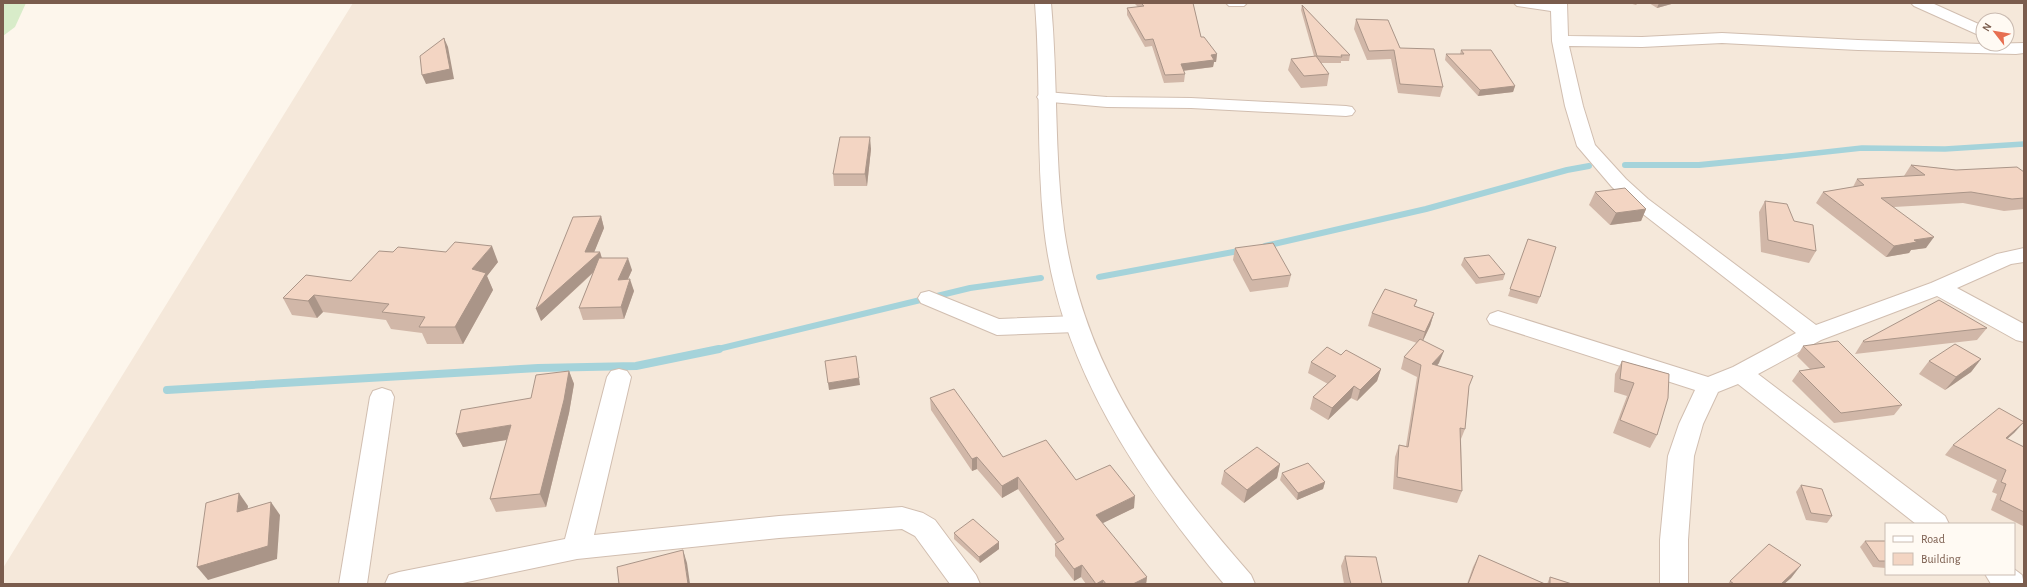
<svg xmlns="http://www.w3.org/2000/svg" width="2027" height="587" font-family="'Alegreya Sans',sans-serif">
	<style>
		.residential { fill: #f5e8da; fill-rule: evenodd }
		.green { fill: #d8ecc9 }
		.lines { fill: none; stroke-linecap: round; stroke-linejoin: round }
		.stream-far2 { stroke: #a5d3da; stroke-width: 5.5 }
		.stream-far1 { stroke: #a5d3da; stroke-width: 6 }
		.stream { stroke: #a5d3da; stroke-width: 8 }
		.minor-casing { stroke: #d1beb0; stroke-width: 2 }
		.tertiary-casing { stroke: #d1beb0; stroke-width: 2 }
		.minor { fill: #fff; fill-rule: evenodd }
		.tertiary { fill: #fff; fill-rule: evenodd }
		.wall { fill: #d1b7a8 }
		.shaded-wall { fill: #aa9588 }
		.building { fill: #f3d5c3; stroke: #aa9588 }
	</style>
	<rect width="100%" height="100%" fill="#fdf6ec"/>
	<path class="residential" d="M353 3H2024V584H3V568ZM1983 20H2007V44H1983ZM1886 524H2014V574H1886Z"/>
	<polygon class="green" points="3,3 26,3 15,27 3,36"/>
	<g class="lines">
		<polyline class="stream-far2" points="1771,158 1862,148 1945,149 2024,144"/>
		<g class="stream-far1">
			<polyline points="1625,165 1699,165 1780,157"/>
			<polyline points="1265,246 1426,209 1567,170 1589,166"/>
			<polyline points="1099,277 1244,250"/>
			<polyline points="714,350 970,288 1041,278"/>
		</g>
		<polyline class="stream" points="167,390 538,368 636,366 719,349"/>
		<defs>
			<g id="minor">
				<polygon points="1226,3 1247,3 1244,6 1229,6"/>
				<polygon points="1514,3 1567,3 1568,36 1642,37 1722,33 1858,40 1983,44 2024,43 2024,53 2016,54 1858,50 1722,43 1642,47 1569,46 1583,106 1595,145 1626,179 1648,199 1816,325 1931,283 1997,254 2024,248 2024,262 2011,264 1957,288 2024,324 2024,342 2016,340 1937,296 1821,340 1758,374 1945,516 1949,524 1916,524 1738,384 1718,392 1703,424 1694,456 1688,540 1688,584 1660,584 1660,540 1668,456 1679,424 1695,390 1490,324 1487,319 1490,314 1498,311 1708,377 1733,367 1796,333 1634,207 1612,187 1577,146 1565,106 1552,41 1551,11 1517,6"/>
				<polygon points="1911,3 1932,3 1983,26 1983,37 1914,6"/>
				<polygon points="1046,92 1107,97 1191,98 1346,106 1352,107 1355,111 1352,115 1346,116 1191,108 1107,107 1040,101 1037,97 1040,93"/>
				<polygon points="929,291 999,319 1076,316 1084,319 1087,324 1084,329 1076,332 997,335 921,303 918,298 921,293"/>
				<polygon points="619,369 627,371 631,377 594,535 779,516 902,507 923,513 935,520 976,575 980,584 950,584 915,536 902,529 779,538 577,559 458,584 385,584 389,575 399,572 565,539 607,377 611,371"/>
				<polygon points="382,388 391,391 394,397 367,584 339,584 370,397 373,391"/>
				<polygon points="2014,569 2022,575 2024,584 1991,584 1985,574 2014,574"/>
			</g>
			<path id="tertiary" d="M1035 3H1051C1058 78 1054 154 1064 229 1084 369 1161 472 1251 575L1255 584H1224C1138 481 1059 365 1044 228 1036 153 1041 78 1035 3Z"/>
		</defs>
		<use href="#minor" class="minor-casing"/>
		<use href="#tertiary" class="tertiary-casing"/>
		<use href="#minor" class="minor"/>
		<use href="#tertiary" class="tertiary"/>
	</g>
	<g class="wall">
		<polygon points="1134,3 1193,3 1201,37 1217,54 1216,62 1214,62 1213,67 1183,71 1185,74 1184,82 1164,83 1152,46 1145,47 1127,15 1127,8 1138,7"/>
		<polygon points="1629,3 1638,3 1636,5"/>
		<polygon points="1649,3 1675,3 1657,8"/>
		<polygon points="1302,5 1350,55 1349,61 1341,61 1341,63 1321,63 1329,74 1327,86 1301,88 1288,70 1291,59 1314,56 1301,10"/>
		<polygon points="1356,19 1400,48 1443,87 1440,97 1398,93 1391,59 1367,60 1354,29"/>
		<polygon points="1461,50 1515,86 1513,92 1478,96 1445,60 1446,54 1460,54"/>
		<polygon points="871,149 867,186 834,186 833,174"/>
		<polygon points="1911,165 1956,170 2024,172 2024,209 2004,211 1963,203 1894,207 1926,248 1911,250 1909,253 1886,257 1816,203 1823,192 1853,187 1857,179 1905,177 1904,176"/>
		<polygon points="1595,192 1646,209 1641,221 1610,225 1589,205"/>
		<polygon points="1765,201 1794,221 1816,251 1809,263 1761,252 1759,212"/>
		<polygon points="601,216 604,228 594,252 600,252 602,258 632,270 628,279 634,291 624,319 583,320 579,308 593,273 541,321"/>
		<polygon points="1528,239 1540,297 1537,304 1508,296"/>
		<polygon points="1235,248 1291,275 1288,287 1250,292 1233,260"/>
		<polygon points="393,252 498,262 487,276 493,290 463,344 427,344 422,333 391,329 386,320 323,312 317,318 292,315 283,298 351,281"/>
		<polygon points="1464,258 1505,274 1503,280 1476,284 1461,265"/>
		<polygon points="1417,300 1415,306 1434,313 1430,326 1423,340 1439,363 1437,365 1469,386 1465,429 1461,439 1462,491 1457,503 1393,489 1395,457 1399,445 1406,446 1417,377 1401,369 1404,357 1417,343 1368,326 1372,313"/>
		<polygon points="1987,328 1977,340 1855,354 1863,341"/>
		<polygon points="1803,346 1902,405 1894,415 1834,423 1792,381 1799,371 1810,369 1797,356"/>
		<polygon points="1341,355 1381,369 1377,381 1357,401 1351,398 1328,420 1310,409 1313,397 1328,384 1308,373 1311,362"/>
		<polygon points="1981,359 1971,372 1945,390 1919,374 1929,361"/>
		<polygon points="1622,361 1669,374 1657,435 1650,448 1613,433 1627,396 1614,392 1615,374"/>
		<polygon points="569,371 574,384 569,413 546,507 496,512 490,499 507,440 463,447 456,434 531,398"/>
		<polygon points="930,398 1003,457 1076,480 1134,508 1102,523 1147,577 1146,584 1086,584 1081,577 1074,581 1055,556 1055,544 1057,543 1018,489 1002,498 977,469 972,471 931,410"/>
		<polygon points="2015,432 2007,439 2024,447 2024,525 2023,526 1991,510 1997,494 1992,492 1997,480 1945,455 1953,445"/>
		<polygon points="1280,464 1277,478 1244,503 1221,484 1224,471"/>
		<polygon points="1282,473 1325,482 1323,489 1297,500 1280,480"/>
		<polygon points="1801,485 1832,516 1827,523 1806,520 1796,492"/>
		<polygon points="954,533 999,542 999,549 980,563 954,539"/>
		<polygon points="1865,541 1886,541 1886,568 1873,567 1860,547"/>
		<polygon points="1479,555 1545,584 1467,584 1473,567"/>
		<polygon points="1345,556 1382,584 1344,584 1341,566"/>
		<polygon points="1801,565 1791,578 1784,584 1728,584 1730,581"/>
		<polygon points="1550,577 1572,584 1547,584"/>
	</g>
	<g class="shaded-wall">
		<polygon points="1659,3 1675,3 1657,8"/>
		<polygon points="444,38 448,47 454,79 426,84 422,75"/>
		<polygon points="1217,54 1216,62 1214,62 1213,67 1180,71 1181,64 1211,55"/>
		<polygon points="1515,86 1513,92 1478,96 1480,90"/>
		<polygon points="870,137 871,149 867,186 865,174"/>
		<polygon points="1646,209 1641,221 1610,225 1616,213"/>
		<polygon points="601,216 604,228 591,260 600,252 603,263 541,321 536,309"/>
		<polygon points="1934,237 1926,248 1911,250 1909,253 1886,257 1894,246 1914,240"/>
		<polygon points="492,246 498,262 487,276 493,290 463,344 455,327 472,269"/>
		<polygon points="628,258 632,270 622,292 618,280"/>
		<polygon points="630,279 634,291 624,319 621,307"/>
		<polygon points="314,295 323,312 317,318 308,301"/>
		<polygon points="1434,313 1430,326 1421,345 1425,332"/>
		<polygon points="1444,351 1439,363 1428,376 1432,364"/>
		<polygon points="1981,359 1971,372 1945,390 1956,377"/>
		<polygon points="1381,369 1377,381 1357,401 1360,390"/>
		<polygon points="569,371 574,384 569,413 546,507 540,494"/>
		<polygon points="859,378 860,385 829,390 828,383"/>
		<polygon points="1354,386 1351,398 1328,420 1332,408"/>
		<polygon points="2024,422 2015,432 1997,448 2006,438"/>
		<polygon points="511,425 517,438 463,447 456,434"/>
		<polygon points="977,457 977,469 972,471 972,459"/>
		<polygon points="1280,464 1277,478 1244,503 1247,490"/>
		<polygon points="1018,477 1018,489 1002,498 1002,486"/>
		<polygon points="1325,482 1323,489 1297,500 1298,493"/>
		<polygon points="239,493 248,506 246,525 237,512"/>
		<polygon points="1135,496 1134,508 1095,527 1096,515"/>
		<polygon points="271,502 280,515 277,559 208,580 197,567"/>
		<polygon points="999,542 999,549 980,563 979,557"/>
		<polygon points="683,550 687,563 690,584 688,584"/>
		<polygon points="1082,565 1081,577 1074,581 1074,569"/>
		<polygon points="1801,565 1791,578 1784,584 1781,584"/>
		<polygon points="1147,577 1146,584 1133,584"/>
		<polygon points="1103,580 1103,584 1096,584"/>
	</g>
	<g class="building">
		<polygon points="1141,3 1193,3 1201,37 1204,37 1217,54 1211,55 1214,60 1181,64 1185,74 1165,75 1153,39 1145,40 1127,8 1144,6"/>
		<polygon points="1302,5 1350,55 1341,55 1342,57 1317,56"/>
		<polygon points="1356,19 1388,20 1400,48 1434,49 1443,87 1400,84 1394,50 1369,51"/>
		<polygon points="444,38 450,69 422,75 420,56"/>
		<polygon points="1461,50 1491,50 1515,86 1480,90 1446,54 1464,54"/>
		<polygon points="1316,56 1329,74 1304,76 1291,59"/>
		<polygon points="840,137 870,137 865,174 833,174"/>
		<polygon points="1911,165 1956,170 2017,167 2024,172 2024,198 2012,199 1971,192 1881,198 1934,237 1914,240 1917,242 1894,246 1823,192 1864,185 1857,179 1925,175"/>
		<polygon points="1625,188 1646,209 1616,213 1595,192"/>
		<polygon points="1765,201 1787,204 1794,221 1813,225 1816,251 1768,240"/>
		<polygon points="601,216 585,252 600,252 536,309 573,217"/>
		<polygon points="1528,239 1556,247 1540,297 1510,289"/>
		<polygon points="455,242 492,246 472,269 486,273 455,327 419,327 425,317 382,312 389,304 314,295 308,301 283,298 306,275 351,281 379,251 393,252 398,247 446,252"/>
		<polygon points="1273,243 1291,275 1252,280 1235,248"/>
		<polygon points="1489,255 1505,274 1479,278 1464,258"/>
		<polygon points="599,258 628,258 618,280 630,279 621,307 579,308"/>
		<polygon points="1385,289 1417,300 1414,306 1434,313 1425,332 1372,313"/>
		<polygon points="1939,300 1987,328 1864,342 1863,341"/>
		<polygon points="1420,339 1444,351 1432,364 1473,376 1469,386 1465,429 1460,428 1462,491 1397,477 1399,445 1408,447 1421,365 1404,357"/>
		<polygon points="1838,341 1902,405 1841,413 1799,371 1825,367 1803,346"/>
		<polygon points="1955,344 1981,359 1956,377 1929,361"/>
		<polygon points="1327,347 1341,355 1346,350 1381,369 1360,390 1354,386 1332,408 1313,397 1336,376 1311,362"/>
		<polygon points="856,356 859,378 828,383 825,361"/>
		<polygon points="1622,361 1669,374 1668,398 1657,435 1620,420 1634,383 1620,379"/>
		<polygon points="569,371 564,400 540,494 490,499 511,425 456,434 461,410 531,398 536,375"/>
		<polygon points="954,389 1003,457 1046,440 1076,480 1110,465 1135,496 1096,515 1147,577 1133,584 1106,584 1103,580 1096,584 1082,565 1074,569 1055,544 1064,539 1018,477 1002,486 977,457 972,459 930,398"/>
		<polygon points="1999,408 2024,422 2006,438 2024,447 2024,512 2000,500 2006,484 2001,482 2006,470 1953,445"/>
		<polygon points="1257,447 1280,464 1247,490 1224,471"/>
		<polygon points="1308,463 1325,482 1298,493 1282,473"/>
		<polygon points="1801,485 1822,489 1832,516 1811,513"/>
		<polygon points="239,493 237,512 271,502 268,546 197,567 206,503"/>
		<polygon points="973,519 999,542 979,557 954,533"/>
		<polygon points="1865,541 1886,541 1886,561 1879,561"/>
		<polygon points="1769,544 1801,565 1781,584 1734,584 1730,581"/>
		<polygon points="683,550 688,584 619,584 617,567"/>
		<polygon points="1479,555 1545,584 1468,584"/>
		<polygon points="1345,556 1376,557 1382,584 1351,584 1349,577"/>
		<polygon points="1550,577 1572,584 1550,584"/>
	</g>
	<rect width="2027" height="587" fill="none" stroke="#7a5c4d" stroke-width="8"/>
	<rect x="1885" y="523" width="130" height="52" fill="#fffaf3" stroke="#cabbb1"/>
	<rect x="1893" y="536" width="20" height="6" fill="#ffffff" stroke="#cabbb1"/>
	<text x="1921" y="543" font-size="12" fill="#7a5c4d">Road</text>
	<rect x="1893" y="553" width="20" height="12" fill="#f3d5c3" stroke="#cabbb1"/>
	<text x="1921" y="563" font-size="12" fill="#7a5c4d">Building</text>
	<g transform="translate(1995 32) rotate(301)"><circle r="19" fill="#fffaf3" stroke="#cabbb1"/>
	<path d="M0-3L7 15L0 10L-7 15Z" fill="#e76f51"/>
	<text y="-6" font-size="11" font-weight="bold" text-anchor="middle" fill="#7a5c4d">N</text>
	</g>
</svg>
